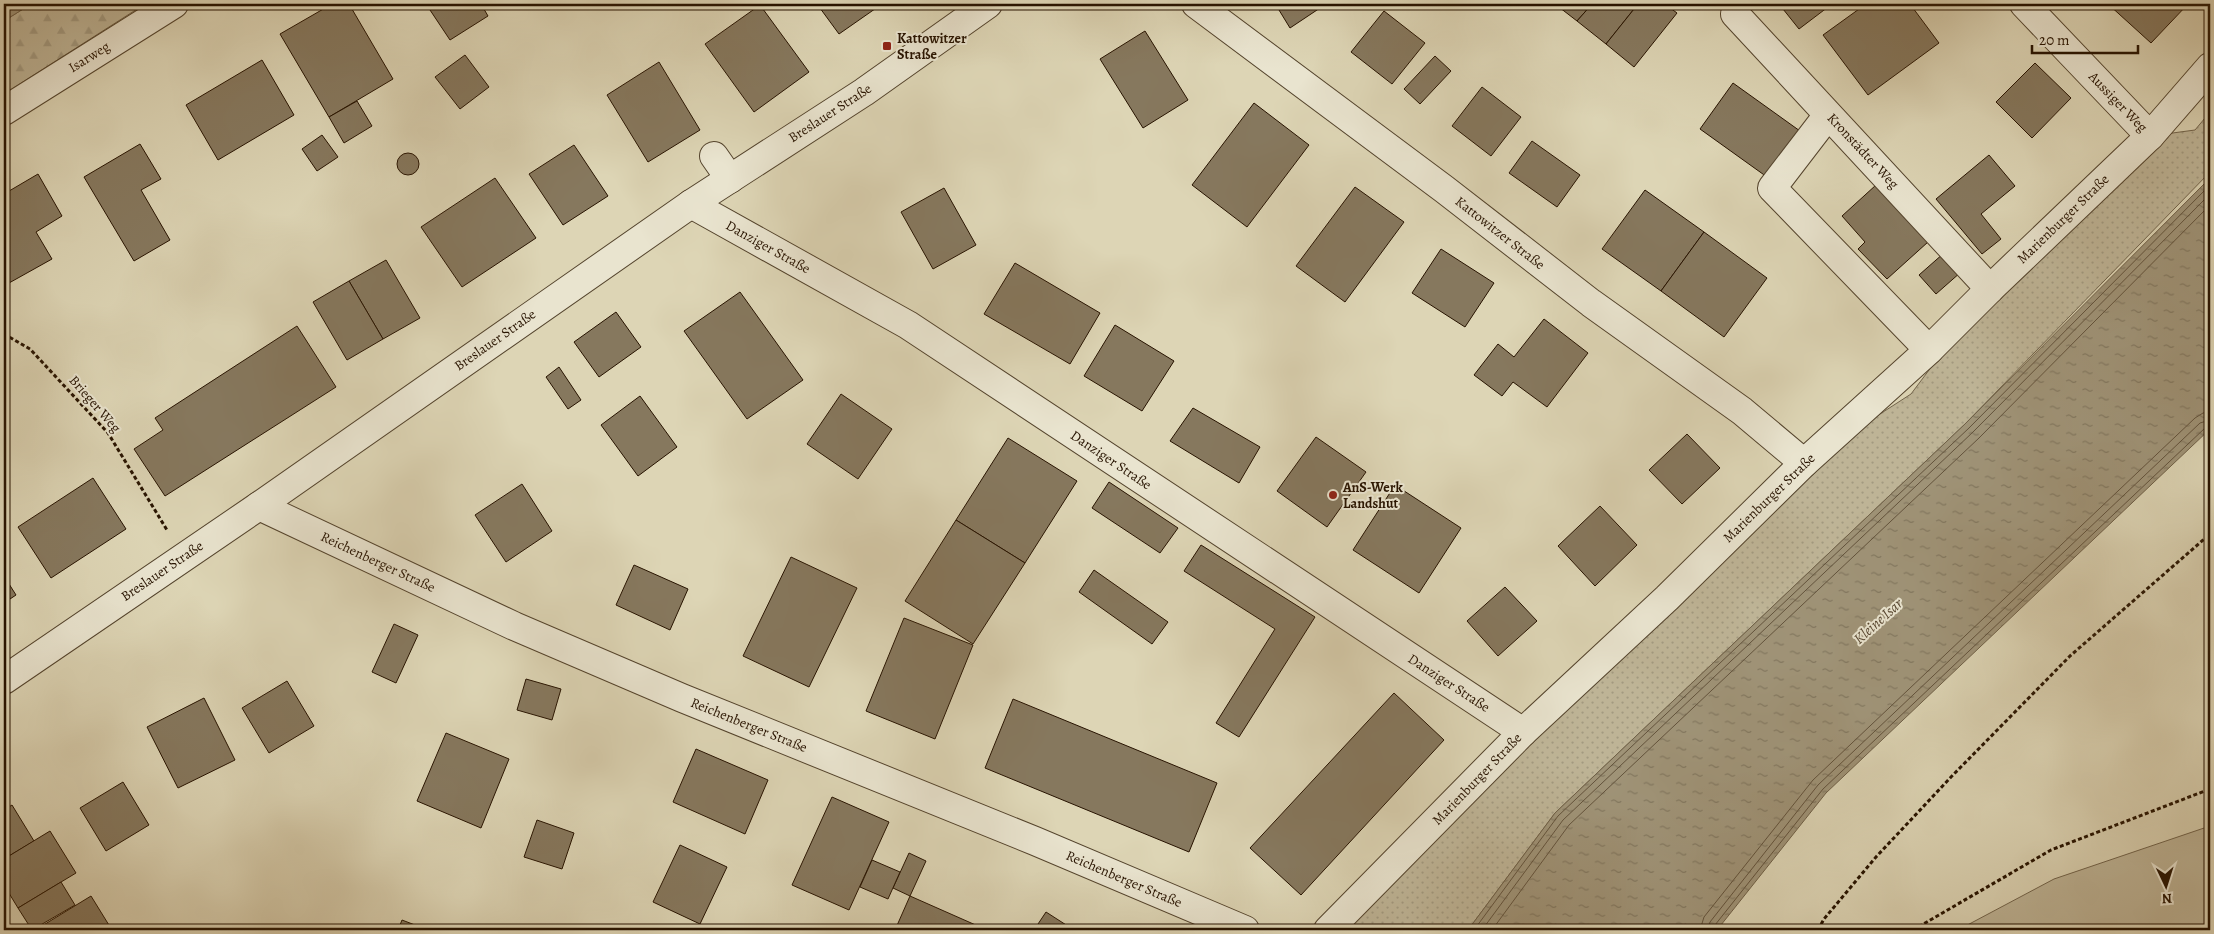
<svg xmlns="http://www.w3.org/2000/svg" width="2214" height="934" font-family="Alegreya,serif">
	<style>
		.grass { fill: url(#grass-dots); stroke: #72644b }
		.forest { fill: url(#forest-firs); stroke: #72644b }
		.park { fill: #beb496; stroke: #72644b }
		.water { fill: url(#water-ripples); stroke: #6f6047 }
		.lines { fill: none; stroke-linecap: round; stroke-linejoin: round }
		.shore { stroke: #63533c; stroke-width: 1 }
		.building { fill: #86785e; stroke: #271300 }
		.minor-casing { stroke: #54442d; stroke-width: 30 }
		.path { stroke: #271300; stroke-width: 3; stroke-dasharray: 4 2.5; stroke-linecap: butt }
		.minor { stroke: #e9e4cf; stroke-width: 28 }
		.poi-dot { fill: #8f2418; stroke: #e9e4cf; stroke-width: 2 }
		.labels { text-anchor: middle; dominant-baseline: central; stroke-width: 4; stroke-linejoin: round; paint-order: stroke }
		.poi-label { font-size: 14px; font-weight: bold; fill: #271300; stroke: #e9e4cf; text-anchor: start }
		.street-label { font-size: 14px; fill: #271300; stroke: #e9e4cf }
		.water-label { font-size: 15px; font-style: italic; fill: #574630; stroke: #e9e4cf }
	</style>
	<defs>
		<pattern id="grass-dots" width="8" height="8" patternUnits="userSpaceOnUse" patternTransform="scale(1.25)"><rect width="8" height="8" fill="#beb496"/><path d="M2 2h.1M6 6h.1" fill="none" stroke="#a39a80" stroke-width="1.8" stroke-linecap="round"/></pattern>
		<pattern id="forest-firs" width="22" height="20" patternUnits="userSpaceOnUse" patternTransform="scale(1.25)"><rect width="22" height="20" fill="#beb496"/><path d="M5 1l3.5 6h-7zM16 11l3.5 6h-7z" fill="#a39a80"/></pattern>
		<pattern id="water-ripples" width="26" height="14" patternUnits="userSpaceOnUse" patternTransform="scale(1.25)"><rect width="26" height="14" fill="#9f9377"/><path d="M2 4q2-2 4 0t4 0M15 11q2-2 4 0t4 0" fill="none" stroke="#82775f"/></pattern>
	</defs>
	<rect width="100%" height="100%" fill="#ddd5b5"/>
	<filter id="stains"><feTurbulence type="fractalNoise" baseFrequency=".004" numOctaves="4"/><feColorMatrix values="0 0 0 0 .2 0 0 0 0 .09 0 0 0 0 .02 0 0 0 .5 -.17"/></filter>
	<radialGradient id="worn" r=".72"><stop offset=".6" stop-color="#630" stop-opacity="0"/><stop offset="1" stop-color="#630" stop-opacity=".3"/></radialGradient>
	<polygon class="grass" points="2210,112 2210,172 1965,424 1555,813 1468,930 1328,930 1804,463 1911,394 1990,289 2150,136 2195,130"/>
	<polygon class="forest" points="31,4 145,4 4,94 4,21"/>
	<polygon class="park" points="2210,826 2210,930 1958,930 2054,879"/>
	<g class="water">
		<polygon points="4,4 31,4 4,21"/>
		<polygon points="2210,178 2210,429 1826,793 1717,930 1468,930 1555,813 1965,424"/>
	</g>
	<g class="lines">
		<g class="shore">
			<polyline points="1474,930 1558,816 1969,428 2210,185"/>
			<polyline points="1482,930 1563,820 1973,432 2210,194"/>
			<polyline points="1492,930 1569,825 1979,438 2210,205"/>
			<polyline points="1700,930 1704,917 1813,780 2195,418 2203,413 2210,412"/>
			<polyline points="1708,930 1710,922 1818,785 2200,423 2210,420"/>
			<polyline points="1714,930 1715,925 1823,789 2205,428 2210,426"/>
		</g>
	</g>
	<g class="building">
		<polygon points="332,4 349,4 393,79 329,117 280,34"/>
		<polygon points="426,4 481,4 488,16 450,40"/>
		<polygon points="817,4 882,4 839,34"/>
		<polygon points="1286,4 1326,4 1290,28 1279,10"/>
		<polygon points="1555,4 1592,4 1577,21"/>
		<polygon points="1592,4 1638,4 1606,44 1577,21"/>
		<polygon points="1638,4 1665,4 1677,13 1634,67 1606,44"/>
		<polygon points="1779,4 1832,4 1799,29"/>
		<polygon points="1866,4 1910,4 1939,43 1868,95 1823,35"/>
		<polygon points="2108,4 2188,4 2151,43"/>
		<polygon points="760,5 809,72 754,112 705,44"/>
		<polygon points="1384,11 1425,43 1392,84 1351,52"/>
		<polygon points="1145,31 1188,100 1143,128 1100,59"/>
		<polygon points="465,55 489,87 460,109 435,77"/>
		<polygon points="1435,56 1451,71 1420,104 1404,89"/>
		<polygon points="262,60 294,115 218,160 186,105"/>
		<polygon points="659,62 700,130 648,162 607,95"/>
		<polygon points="2035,63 2071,98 2032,138 1996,102"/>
		<polygon points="1733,83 1800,131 1767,177 1700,129"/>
		<polygon points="1482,87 1521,117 1491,156 1452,126"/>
		<polygon points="357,101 372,126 344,143 329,117"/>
		<polygon points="1254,103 1309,145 1247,227 1192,185"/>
		<polygon points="322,135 338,157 317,171 302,149"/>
		<polygon points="1532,141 1580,175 1557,207 1509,173"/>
		<polygon points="140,144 161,179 141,190 170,240 134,261 84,177"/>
		<polygon points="574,145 608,196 563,225 529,174"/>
		<circle cx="408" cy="164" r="11"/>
		<polygon points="1989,155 2015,186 1981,214 2001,239 1982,254 1936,199"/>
		<polygon points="38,174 62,216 36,232 52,259 9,283 4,274 4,194"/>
		<polygon points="495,178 536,238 462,287 421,227"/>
		<polygon points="1876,185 1928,242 1887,279 1858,249 1865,242 1842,216"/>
		<polygon points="1355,187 1404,222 1345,302 1296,266"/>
		<polygon points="944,188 976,245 933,269 901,212"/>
		<polygon points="1645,190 1704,232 1661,291 1602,249"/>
		<polygon points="1704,232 1767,278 1724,337 1661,291"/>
		<polygon points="1441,249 1494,283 1465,327 1412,293"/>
		<polygon points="1944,253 1961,272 1936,294 1919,275"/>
		<polygon points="386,260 420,318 383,339 349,281"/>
		<polygon points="1015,263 1100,313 1070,364 984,314"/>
		<polygon points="349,281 383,339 347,360 313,302"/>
		<polygon points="740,292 803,380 747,419 684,331"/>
		<polygon points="616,312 641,347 599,377 574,342"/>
		<polygon points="1544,319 1588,353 1547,407 1513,382 1502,396 1474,375 1498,344 1514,357"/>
		<polygon points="1115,325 1174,361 1142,411 1084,376"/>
		<polygon points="297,326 336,387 165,496 134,449 163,430 155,418"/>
		<polygon points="559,367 581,400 568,409 546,377"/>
		<polygon points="841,394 892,429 858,479 807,444"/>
		<polygon points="640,396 677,447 638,476 601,425"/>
		<polygon points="1193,408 1260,447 1239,483 1170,441"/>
		<polygon points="1687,434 1720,468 1682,504 1649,470"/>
		<polygon points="1316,437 1366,472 1327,527 1277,491"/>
		<polygon points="1008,438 1077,481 1025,563 956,520"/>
		<polygon points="93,478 126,529 51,578 18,527"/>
		<polygon points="1109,482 1178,528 1160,553 1092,508"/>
		<polygon points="522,484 552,531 506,562 475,515"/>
		<polygon points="1395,485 1461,528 1419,593 1353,550"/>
		<polygon points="1600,506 1637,545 1595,586 1558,546"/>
		<polygon points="956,520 1025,563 973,644 905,601"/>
		<polygon points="1201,545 1315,617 1239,737 1216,723 1275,629 1184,571"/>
		<polygon points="791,557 857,588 809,687 743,656"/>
		<polygon points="634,565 688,589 670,630 616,605"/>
		<polygon points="1094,570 1168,622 1152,644 1079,592"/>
		<polygon points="4,576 16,595 4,603"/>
		<polygon points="1505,587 1537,621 1498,656 1467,621"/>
		<polygon points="904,618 973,645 935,739 866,711"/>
		<polygon points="394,624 418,635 396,683 372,672"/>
		<polygon points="526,679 561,689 552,720 517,710"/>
		<polygon points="287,681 314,726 269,753 242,708"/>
		<polygon points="1394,693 1444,740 1301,895 1250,848"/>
		<polygon points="204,698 235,760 178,788 147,727"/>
		<polygon points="1013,699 1217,783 1189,852 985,768"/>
		<polygon points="446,733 509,759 481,828 417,801"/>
		<polygon points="696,749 768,780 745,834 673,802"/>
		<polygon points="123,782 149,825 106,851 80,808"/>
		<polygon points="832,797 889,822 849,910 792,885"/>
		<polygon points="12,805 34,841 4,859 4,810"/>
		<polygon points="537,820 574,833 562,869 524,857"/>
		<polygon points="50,831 76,873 18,908 4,885 4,859"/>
		<polygon points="680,845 727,867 700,924 653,902"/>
		<polygon points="909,853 926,861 910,896 893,888"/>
		<polygon points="872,860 900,872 888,899 860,887"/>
		<polygon points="61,882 75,905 32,930 18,908"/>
		<polygon points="91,896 112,930 38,930 37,929"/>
		<polygon points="910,896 953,915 987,930 895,930"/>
		<polygon points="1046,912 1074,930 1034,930"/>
		<polygon points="402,920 428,930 398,930"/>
	</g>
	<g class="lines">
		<defs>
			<g id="minor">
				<polyline points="1196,4 1444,189 1591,303 1742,411 1804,463"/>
				<polyline points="2024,4 2150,136"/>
				<polyline points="1735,14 1990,289"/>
				<polyline points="4,111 174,4"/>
				<polyline points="1828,115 1772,188 1929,350"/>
				<polyline points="714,156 730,179"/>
				<polyline points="691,204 908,325 1523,732"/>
				<polyline points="259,506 514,626 682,698 1035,841 1245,930"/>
				<polyline points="4,680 259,506 691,204 864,92 988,4"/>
				<polyline points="1328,930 1523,732 1667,598 1804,463 1929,350 1990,289 2150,136 2210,67"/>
			</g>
		</defs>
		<use href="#minor" class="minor-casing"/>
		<g class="path">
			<polyline points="4,334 30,349 108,433 167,530"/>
			<polyline points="1818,930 1824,919 1876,857 1951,777 2070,656 2210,534"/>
			<polyline points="1913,930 2051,850 2210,789"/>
		</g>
		<use href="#minor" class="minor"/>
	</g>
	<g class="poi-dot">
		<rect x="882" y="41" width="10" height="10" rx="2.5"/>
		<circle cx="1333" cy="495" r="5"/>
	</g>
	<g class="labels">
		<g class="poi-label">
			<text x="897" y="38">Kattowitzer<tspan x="897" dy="16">Straße</tspan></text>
			<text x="1343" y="487">AnS-Werk<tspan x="1343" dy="16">Landshut</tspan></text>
		</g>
		<g class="street-label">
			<text transform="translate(89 57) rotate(-32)">Isarweg</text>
			<text transform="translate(2118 102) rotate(46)">Aussiger Weg</text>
			<text transform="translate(830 113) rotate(-33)">Breslauer Straße</text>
			<text transform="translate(1863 151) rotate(47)">Kronstädter Weg</text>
			<text transform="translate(2063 219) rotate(-44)">Marienburger Straße</text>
			<text transform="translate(1500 233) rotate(38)">Kattowitzer Straße</text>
			<text transform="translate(768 247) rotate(29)">Danziger Straße</text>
			<text transform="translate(495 340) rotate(-35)">Breslauer Straße</text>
			<text transform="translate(95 404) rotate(49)">Brieger Weg</text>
			<text transform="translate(1111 460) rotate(34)">Danziger Straße</text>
			<text transform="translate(1769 498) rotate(-44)">Marienburger Straße</text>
			<text transform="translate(378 562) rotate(25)">Reichenberger Straße</text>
			<text transform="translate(162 571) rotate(-34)">Breslauer Straße</text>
			<text transform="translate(1449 683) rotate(33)">Danziger Straße</text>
			<text transform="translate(749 725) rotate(22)">Reichenberger Straße</text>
			<text transform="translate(1477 779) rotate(-46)">Marienburger Straße</text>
			<text transform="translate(1124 879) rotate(23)">Reichenberger Straße</text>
		</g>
		<g class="water-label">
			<text transform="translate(1878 621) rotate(-42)">Kleine Isar</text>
		</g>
	</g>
	<rect width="2214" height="934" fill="none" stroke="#ddd5b5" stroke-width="20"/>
	<rect x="5" y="5" width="2204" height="924" fill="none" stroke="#271300" stroke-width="2.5"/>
	<rect x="10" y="10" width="2194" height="914" fill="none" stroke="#271300"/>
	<g transform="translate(2166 886) rotate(176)" stroke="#e9e4cf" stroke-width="4" paint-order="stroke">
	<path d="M0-4L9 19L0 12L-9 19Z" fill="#271300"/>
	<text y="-8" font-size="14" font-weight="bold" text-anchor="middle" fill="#271300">N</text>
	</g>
	<path d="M2032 45v8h106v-8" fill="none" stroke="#271300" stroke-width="2.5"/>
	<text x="2039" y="45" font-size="15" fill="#271300" stroke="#e9e4cf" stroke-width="4" paint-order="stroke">20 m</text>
	<rect width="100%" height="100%" filter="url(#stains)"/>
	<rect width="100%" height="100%" fill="url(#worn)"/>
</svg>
